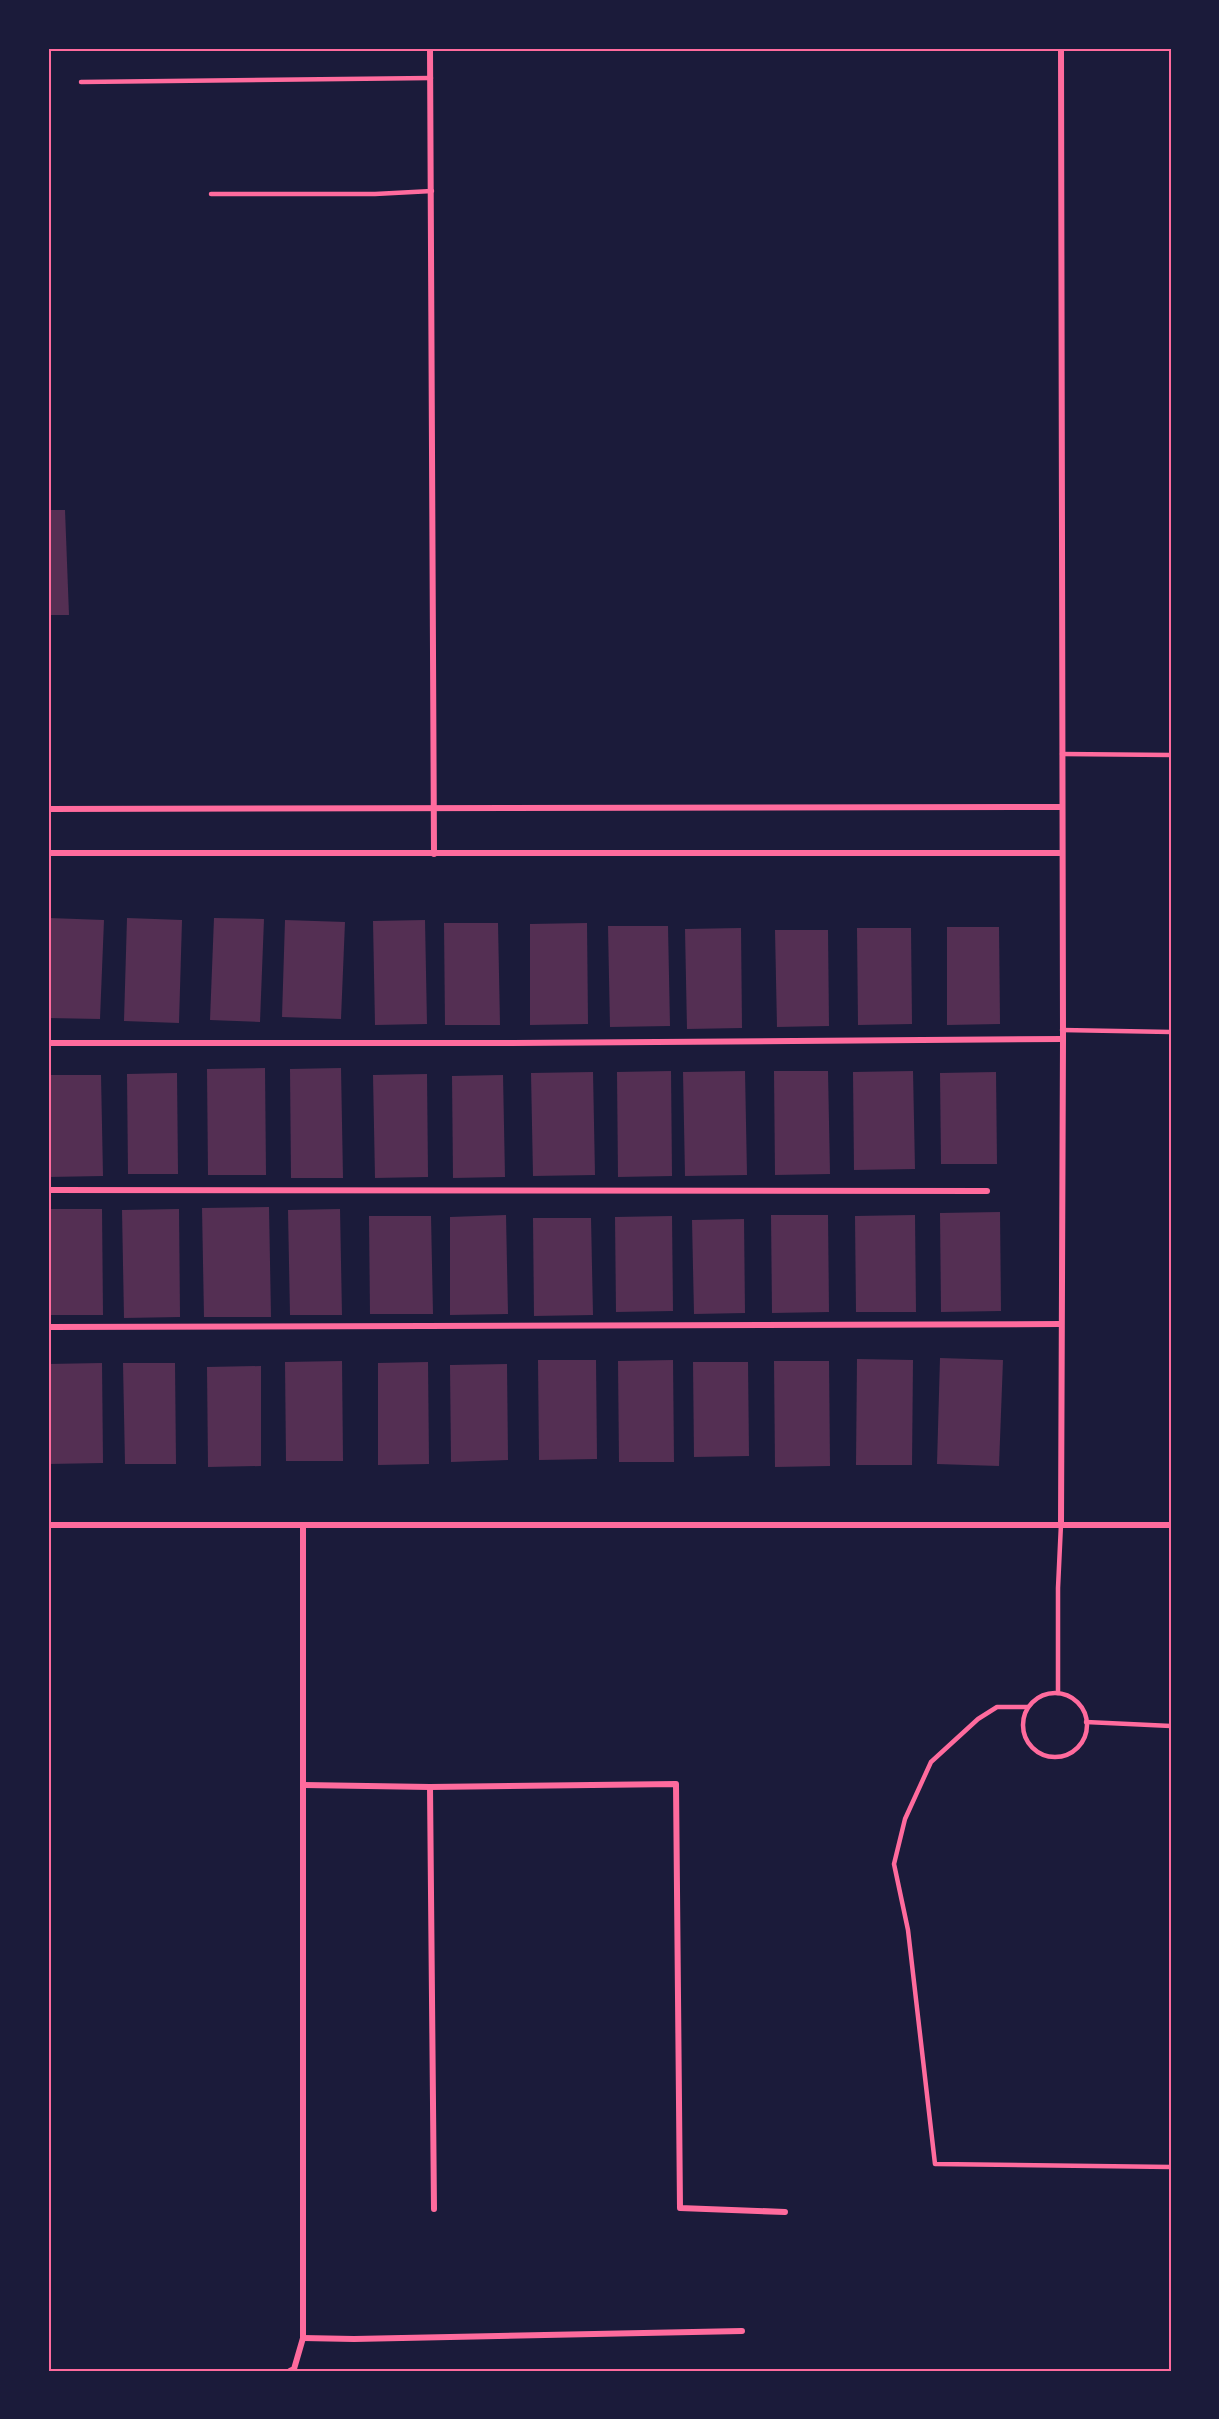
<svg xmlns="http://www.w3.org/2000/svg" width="1219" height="2419" font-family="Barlow,sans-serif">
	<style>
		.building { fill: #542f53 }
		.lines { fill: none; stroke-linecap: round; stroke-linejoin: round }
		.service { stroke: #ff6b9d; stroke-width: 4.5 }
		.minor { stroke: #ff6b9d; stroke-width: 6 }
		.neatline { fill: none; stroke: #ff6b9d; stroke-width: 2 }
	</style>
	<rect width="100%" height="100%" fill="#1b1b3a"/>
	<g class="building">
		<polygon points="48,510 65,510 69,615 48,615"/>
		<polygon points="49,918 104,920 100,1019 48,1018"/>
		<polygon points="127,918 182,920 179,1023 124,1021"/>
		<polygon points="214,918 264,919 260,1022 210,1020"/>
		<polygon points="285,920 345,922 341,1019 282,1017"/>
		<polygon points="425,920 427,1024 375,1025 373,921"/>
		<polygon points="444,923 498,923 500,1025 445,1025"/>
		<polygon points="587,923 588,1024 530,1025 530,924"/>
		<polygon points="608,926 668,926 670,1026 610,1027"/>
		<polygon points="947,927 999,927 1000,1024 947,1025"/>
		<polygon points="741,928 742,1028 687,1029 685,929"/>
		<polygon points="857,928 911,928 912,1024 858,1025"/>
		<polygon points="775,930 828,930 829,1026 777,1027"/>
		<polygon points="265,1068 266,1175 208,1175 207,1069"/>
		<polygon points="341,1068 343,1178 291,1178 290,1069"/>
		<polygon points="671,1071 672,1176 618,1177 617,1072"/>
		<polygon points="745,1071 747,1175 685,1176 683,1072"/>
		<polygon points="774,1071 828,1071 830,1174 775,1175"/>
		<polygon points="913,1071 915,1169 854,1170 853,1072"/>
		<polygon points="593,1072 595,1175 533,1176 531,1073"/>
		<polygon points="996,1072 997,1164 941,1164 940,1073"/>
		<polygon points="177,1073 178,1174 128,1174 127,1074"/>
		<polygon points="427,1074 428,1177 375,1178 373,1075"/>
		<polygon points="48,1075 101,1075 103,1176 48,1177"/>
		<polygon points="503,1075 505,1177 453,1178 452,1076"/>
		<polygon points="269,1207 271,1317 204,1317 202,1208"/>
		<polygon points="48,1209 102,1209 103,1315 48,1315"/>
		<polygon points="179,1209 180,1317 124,1318 122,1210"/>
		<polygon points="340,1209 342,1315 290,1315 288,1210"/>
		<polygon points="1000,1212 1001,1311 941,1312 940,1213"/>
		<polygon points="506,1215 508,1314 450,1315 450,1217"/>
		<polygon points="771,1215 828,1215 829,1312 772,1313"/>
		<polygon points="915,1215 916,1312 856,1312 855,1216"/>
		<polygon points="369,1216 431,1216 433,1314 370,1314"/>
		<polygon points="672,1216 673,1311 616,1312 615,1217"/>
		<polygon points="533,1218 591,1218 593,1315 534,1316"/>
		<polygon points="744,1219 745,1313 694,1314 692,1220"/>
		<polygon points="940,1358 1003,1360 999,1466 937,1464"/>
		<polygon points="857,1359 913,1360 912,1465 856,1465"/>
		<polygon points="538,1360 596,1360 597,1459 539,1460"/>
		<polygon points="673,1360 674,1462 619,1462 618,1361"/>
		<polygon points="342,1361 343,1461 286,1461 285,1362"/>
		<polygon points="774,1361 829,1361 830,1466 775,1467"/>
		<polygon points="428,1362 429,1464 378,1465 378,1363"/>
		<polygon points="693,1362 748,1362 749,1456 694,1457"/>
		<polygon points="102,1363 103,1463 48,1464 48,1364"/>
		<polygon points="123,1363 175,1363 176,1464 125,1464"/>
		<polygon points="507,1364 508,1460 451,1462 450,1365"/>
		<polygon points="261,1366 261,1466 208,1467 207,1367"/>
	</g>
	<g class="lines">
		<g class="service">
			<polyline points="81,82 431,78"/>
			<polyline points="211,194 375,194 432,191"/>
			<polyline points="1062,754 1171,755"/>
			<polyline points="1062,1030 1171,1032"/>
			<polyline points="1058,1693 1058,1588 1061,1524"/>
			<circle cx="1055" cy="1725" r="32"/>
			<polyline points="1028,1707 997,1707 978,1719 931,1762 905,1819 894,1864 908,1930 935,2164 1171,2167"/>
			<polyline points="1086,1722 1171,1726"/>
		</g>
		<g class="minor">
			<polyline points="430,48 434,854"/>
			<polyline points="48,809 1062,807"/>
			<polyline points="48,853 1062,853"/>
			<polyline points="48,1043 513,1043 1063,1039"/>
			<polyline points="48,1190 987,1191"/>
			<polyline points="48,1327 1061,1324"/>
			<polyline points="1061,1524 1063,1039 1061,48"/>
			<polyline points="48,1525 1171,1525"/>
			<polyline points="304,1785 430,1787 676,1784 680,2208 785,2212"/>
			<polyline points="430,1787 434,2209"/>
			<polyline points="303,2338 354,2339 742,2331"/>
			<polyline points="290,2371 294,2369 303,2338 303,1526"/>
		</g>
	</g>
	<rect width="1219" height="2419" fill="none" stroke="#1b1b3a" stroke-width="99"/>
	<rect x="50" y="50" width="1120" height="2320" class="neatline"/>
</svg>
